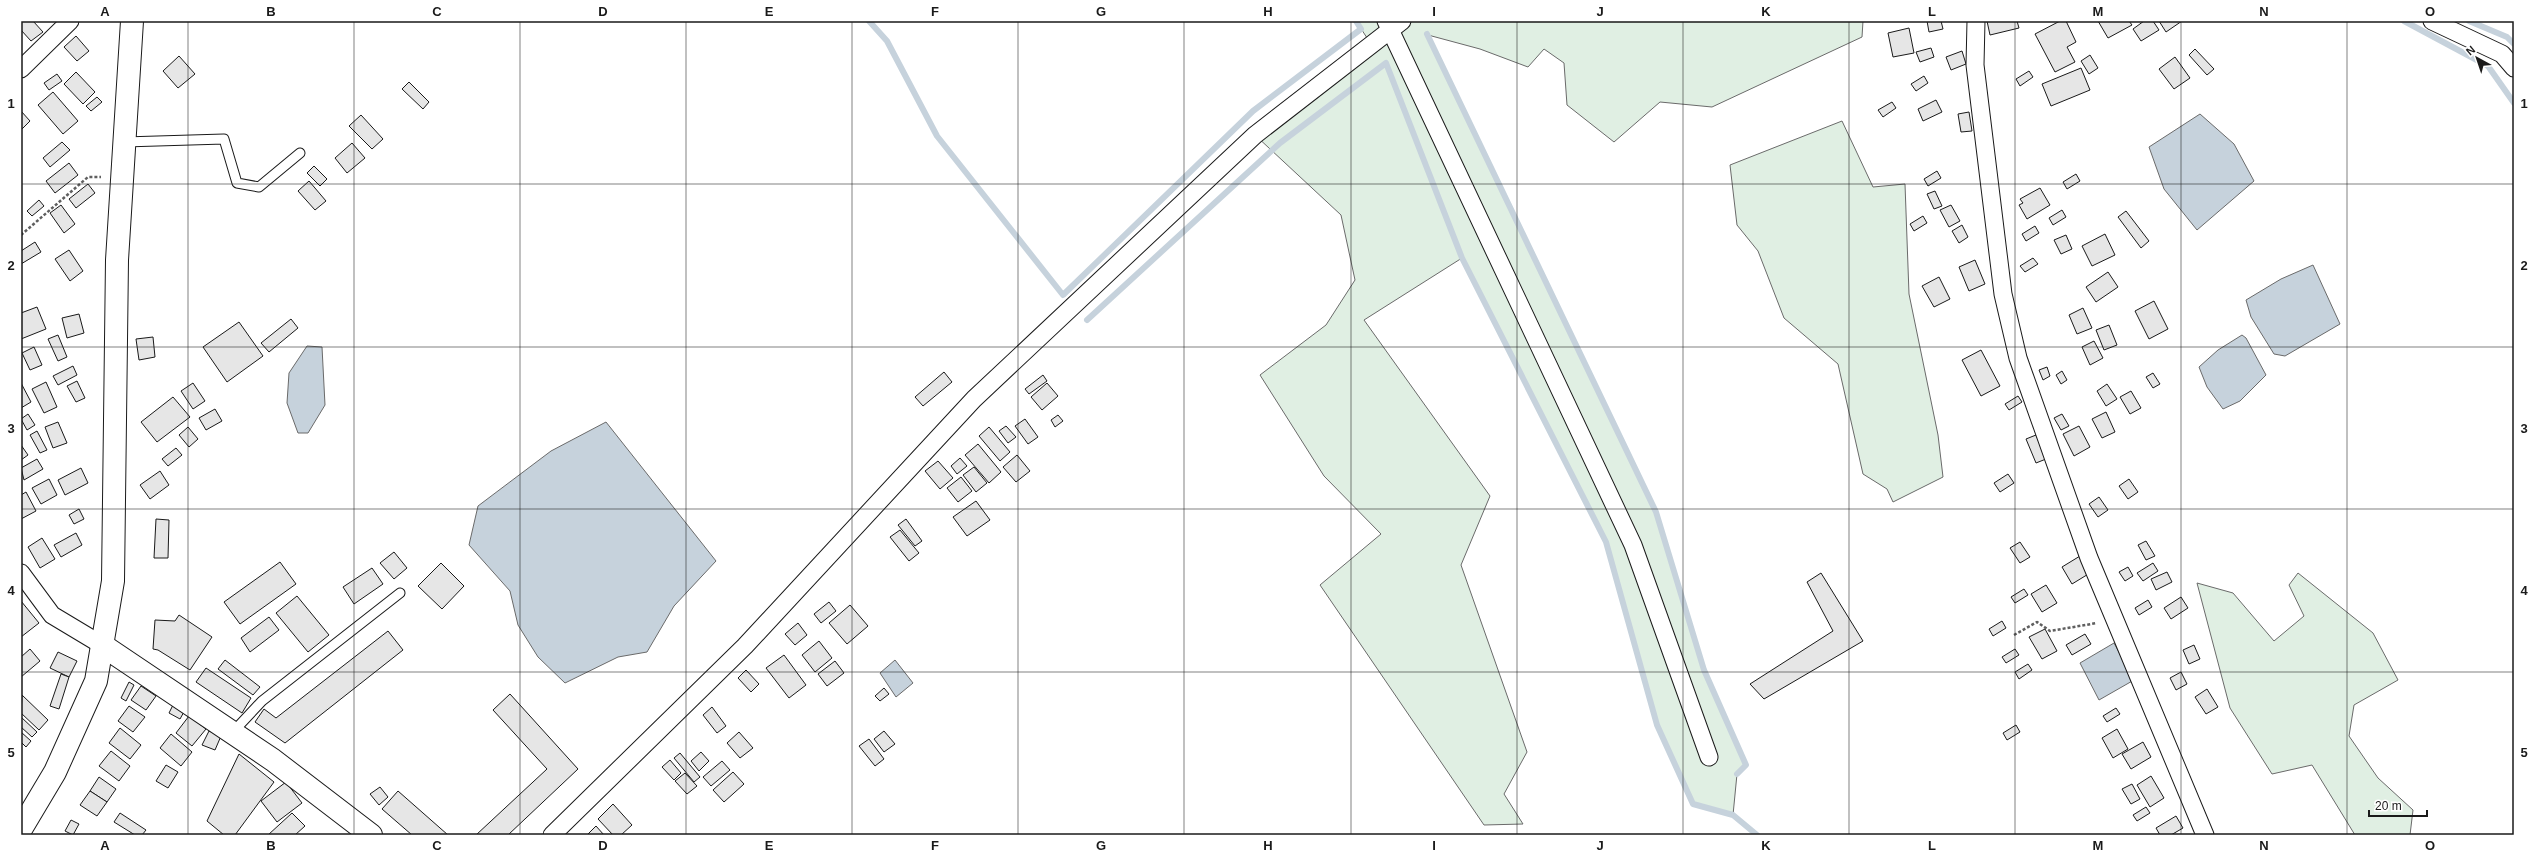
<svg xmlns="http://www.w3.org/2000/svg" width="2535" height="856" font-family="Arial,sans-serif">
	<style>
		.green { fill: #e0efe3; stroke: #6a6a6a }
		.water { fill: #c6d2dc; stroke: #6a6a6a }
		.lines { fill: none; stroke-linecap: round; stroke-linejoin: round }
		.stream { stroke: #c6d2dc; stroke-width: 6 }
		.building { fill: #e6e6e6; stroke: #1a1a1a }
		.lane-casing { stroke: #1a1a1a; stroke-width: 11 }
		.street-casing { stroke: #1a1a1a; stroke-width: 19 }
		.secondary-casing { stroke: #1a1a1a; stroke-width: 24 }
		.primary-casing { stroke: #1a1a1a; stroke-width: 24 }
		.path { stroke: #5f5f5f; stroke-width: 2.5; stroke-dasharray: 3 2; stroke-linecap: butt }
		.lane { stroke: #fff; stroke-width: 9 }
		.street { stroke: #fff; stroke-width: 17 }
		.secondary { stroke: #fff; stroke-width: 22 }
		.primary { stroke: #fff; stroke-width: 22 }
		.grid { fill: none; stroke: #1a1a1a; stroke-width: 1; stroke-opacity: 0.55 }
		.neatline { fill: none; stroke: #1a1a1a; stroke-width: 1.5 }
		.grid-label { font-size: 13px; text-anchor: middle; font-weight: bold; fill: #1a1a1a }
	</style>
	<rect width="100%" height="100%" fill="#fff"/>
	<g class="green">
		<polygon points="1356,21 1863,21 1862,37 1712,107 1660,102 1614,142 1567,105 1564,63 1544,49 1528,67 1480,49 1428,35 1656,512 1704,670 1746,765 1737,774 1733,815 1693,804 1657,725 1606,542 1462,258 1364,320 1490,496 1461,565 1527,752 1504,794 1523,824 1484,825 1320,585 1381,534 1324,476 1260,375 1326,325 1355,280 1341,215 1255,135 1371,44"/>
		<polygon points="1842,121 1873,187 1905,184 1909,294 1938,435 1943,477 1893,502 1887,489 1863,474 1838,364 1784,318 1758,251 1737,225 1730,165"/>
		<polygon points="2298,573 2373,633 2398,680 2354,705 2349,736 2378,778 2413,810 2410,835 2355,835 2312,765 2272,774 2230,708 2197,583 2233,593 2274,641 2304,616 2289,585"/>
	</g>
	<g class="water">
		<polygon points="2200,114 2234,144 2254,181 2197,230 2164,189 2149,147"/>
		<polygon points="2313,265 2340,324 2285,356 2274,354 2251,317 2246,300 2281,279"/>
		<polygon points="2242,335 2246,338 2266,375 2240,401 2223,409 2207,387 2199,367 2218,350"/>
		<polygon points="307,346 322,347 325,405 308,433 298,433 287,403 289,373"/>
		<polygon points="606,422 716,561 674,606 647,652 618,657 565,683 538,657 518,625 510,591 469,545 478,506 551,451"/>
		<polygon points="2114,643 2134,680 2099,700 2080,663"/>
		<polygon points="895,660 913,683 896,697 880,673"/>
	</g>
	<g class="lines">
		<g class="stream">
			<polyline points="869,21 887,41 937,136 1063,295 1253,111 1361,29 1356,21"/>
			<polyline points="2404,21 2488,66 2514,103"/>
			<polyline points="2469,21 2507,37 2514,44"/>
			<polyline points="1427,34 1656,512 1704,670 1746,765 1737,774"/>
			<polyline points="1087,320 1280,143 1386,63 1462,258 1606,542 1657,725 1693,804 1733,815 1757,835"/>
		</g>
	</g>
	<g class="building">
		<polygon points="21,21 33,21 43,32 31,41 21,30"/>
		<polygon points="1927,21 1941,21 1943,29 1929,32"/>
		<polygon points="1987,21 2017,21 2019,28 1990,35"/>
		<polygon points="2060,21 2066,21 2076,42 2067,47 2075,62 2055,72 2035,34"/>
		<polygon points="2098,21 2129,21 2132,25 2108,38"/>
		<polygon points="2144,21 2153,21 2159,30 2141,41 2133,29"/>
		<polygon points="2159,21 2182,21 2166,32"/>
		<polygon points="1909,28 1914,53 1893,57 1888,33"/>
		<polygon points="76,36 89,51 77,61 64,47"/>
		<polygon points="1931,48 1934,57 1920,62 1916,52"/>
		<polygon points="2195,49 2214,69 2207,75 2189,55"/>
		<polygon points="1962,51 1966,64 1951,70 1946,57"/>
		<polygon points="2090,55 2098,68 2089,74 2081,61"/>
		<polygon points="179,56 195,74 178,88 163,71"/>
		<polygon points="2175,57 2190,78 2174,89 2159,69"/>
		<polygon points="2081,68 2090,90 2051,106 2042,84"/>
		<polygon points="2029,71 2033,77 2020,86 2016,79"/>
		<polygon points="76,72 95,92 83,104 64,84"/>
		<polygon points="57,74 62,81 49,90 44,83"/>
		<polygon points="1924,76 1928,83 1916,91 1911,84"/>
		<polygon points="409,82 429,102 423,109 402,89"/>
		<polygon points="53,92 78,121 63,134 38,105"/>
		<polygon points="97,97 102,102 91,111 86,106"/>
		<polygon points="1936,100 1942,112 1923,121 1918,109"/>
		<polygon points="1892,102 1896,108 1883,117 1878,110"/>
		<polygon points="21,111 30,121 21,130"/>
		<polygon points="1969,112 1972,131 1961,132 1958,114"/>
		<polygon points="361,115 383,139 372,149 349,126"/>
		<polygon points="62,142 70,150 50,167 43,158"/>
		<polygon points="352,143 365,158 347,173 335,158"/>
		<polygon points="69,163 78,175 55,193 46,181"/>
		<polygon points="314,166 327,179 320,186 307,173"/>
		<polygon points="1937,171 1941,178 1928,186 1924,179"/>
		<polygon points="2076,174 2080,181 2067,189 2063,182"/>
		<polygon points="309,181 326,201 315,210 298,191"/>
		<polygon points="88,184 95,193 76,208 69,199"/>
		<polygon points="2040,188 2050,205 2027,219 2019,205 2023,203 2020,199"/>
		<polygon points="1935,191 1942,206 1934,209 1927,194"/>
		<polygon points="39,200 44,206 32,216 27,211"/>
		<polygon points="61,205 75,224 64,233 50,213"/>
		<polygon points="1951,205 1960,221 1949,227 1940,210"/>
		<polygon points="2062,210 2066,217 2053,225 2049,218"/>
		<polygon points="2126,211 2149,241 2141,248 2118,217"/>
		<polygon points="1923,216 1927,223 1914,231 1910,224"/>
		<polygon points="1962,225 1968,237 1959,243 1952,231"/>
		<polygon points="2035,226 2039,233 2026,241 2022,234"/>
		<polygon points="2105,234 2115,255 2092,266 2082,246"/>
		<polygon points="2066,235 2072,249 2061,254 2054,240"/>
		<polygon points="35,242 41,252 21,264 21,251"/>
		<polygon points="69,250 83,271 70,281 55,259"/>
		<polygon points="2033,258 2038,264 2025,272 2020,266"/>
		<polygon points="1975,260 1985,284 1969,291 1959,267"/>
		<polygon points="2108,272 2118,287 2096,302 2086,287"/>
		<polygon points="1939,277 1950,299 1934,307 1922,286"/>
		<polygon points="2154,301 2168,329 2149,339 2135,311"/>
		<polygon points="37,307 46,329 21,339 21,313"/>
		<polygon points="2083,308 2092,328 2077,334 2069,315"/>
		<polygon points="79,314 84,333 67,338 62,318"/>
		<polygon points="291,319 298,328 269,352 261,343"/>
		<polygon points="239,322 263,356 227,382 203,347"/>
		<polygon points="2109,325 2117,345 2104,350 2096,330"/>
		<polygon points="58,335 67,357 58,361 48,339"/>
		<polygon points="153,337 155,357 139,360 136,339"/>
		<polygon points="2094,341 2103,358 2090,365 2082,347"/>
		<polygon points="34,347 42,365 30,370 22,353"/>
		<polygon points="1981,350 2000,386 1981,396 1962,360"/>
		<polygon points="73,366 77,375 58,385 53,376"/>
		<polygon points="2047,367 2050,376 2043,380 2039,370"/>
		<polygon points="2062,371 2067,380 2061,384 2056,375"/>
		<polygon points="944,372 952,382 923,406 915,397"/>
		<polygon points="2153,373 2160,384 2153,388 2146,377"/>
		<polygon points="1043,375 1047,381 1029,394 1025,389"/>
		<polygon points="77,381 85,398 76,402 67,386"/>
		<polygon points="46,382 57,407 44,413 32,389"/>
		<polygon points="21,383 31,402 21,408"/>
		<polygon points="193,383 205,401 193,409 181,391"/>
		<polygon points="1047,383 1058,396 1042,410 1031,397"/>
		<polygon points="2107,384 2117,399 2106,406 2097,391"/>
		<polygon points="2131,391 2141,408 2130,414 2120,397"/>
		<polygon points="2018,396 2022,402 2009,410 2005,404"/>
		<polygon points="173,397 190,417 157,442 141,422"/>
		<polygon points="215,409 222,421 206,430 199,418"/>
		<polygon points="2106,412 2115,432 2102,438 2092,419"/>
		<polygon points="28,414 35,425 27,430 21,419"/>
		<polygon points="2062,414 2069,426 2061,430 2054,418"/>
		<polygon points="1058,415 1063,421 1055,427 1051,420"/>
		<polygon points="1025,419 1038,437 1028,444 1015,426"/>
		<polygon points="58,422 67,443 53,448 45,427"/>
		<polygon points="1006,426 1016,437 1008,443 999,431"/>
		<polygon points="2079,426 2090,447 2074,456 2063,434"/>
		<polygon points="188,427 198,439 189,447 179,435"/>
		<polygon points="989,427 1010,452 1000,461 979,436"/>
		<polygon points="37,431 47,450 40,453 30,435"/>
		<polygon points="2036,435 2046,459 2036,463 2026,439"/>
		<polygon points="978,444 1001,472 989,483 965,455"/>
		<polygon points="21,445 28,455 21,460"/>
		<polygon points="176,448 182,455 168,466 162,459"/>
		<polygon points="1017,455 1030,471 1016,482 1003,467"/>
		<polygon points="960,458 967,466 957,474 951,466"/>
		<polygon points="37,459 43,469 24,480 21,468"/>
		<polygon points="938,461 953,478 940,489 925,471"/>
		<polygon points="974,467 987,483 976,492 963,475"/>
		<polygon points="81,468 88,483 65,495 58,480"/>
		<polygon points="160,471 169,485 150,499 140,485"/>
		<polygon points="2008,474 2014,483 2000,492 1994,483"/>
		<polygon points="961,477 972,491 958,502 947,488"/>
		<polygon points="49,479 57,495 41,504 32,488"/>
		<polygon points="2129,479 2138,492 2128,499 2119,486"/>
		<polygon points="26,492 36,511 21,519 21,495"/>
		<polygon points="2099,497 2108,510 2098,517 2089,504"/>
		<polygon points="976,501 990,520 967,536 953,517"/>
		<polygon points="79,509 84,519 74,524 69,515"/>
		<polygon points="156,519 169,520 168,558 154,558"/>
		<polygon points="906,519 922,541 915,546 898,525"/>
		<polygon points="900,530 919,553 909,561 890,537"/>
		<polygon points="76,533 82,545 61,557 54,545"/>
		<polygon points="42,538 55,559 40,568 28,547"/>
		<polygon points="2146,541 2155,556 2146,560 2138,545"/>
		<polygon points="2020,542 2030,557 2020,563 2010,548"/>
		<polygon points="394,552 407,568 394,579 380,563"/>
		<polygon points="2080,556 2090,573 2072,584 2062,567"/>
		<polygon points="280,562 296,584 240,624 224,602"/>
		<polygon points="441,563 464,586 442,609 418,586"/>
		<polygon points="2153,563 2158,571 2143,581 2137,573"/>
		<polygon points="2128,567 2133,576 2125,581 2119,572"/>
		<polygon points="372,568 383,584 354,604 343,587"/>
		<polygon points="2167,572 2172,582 2156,590 2151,579"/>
		<polygon points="1821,573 1863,641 1764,699 1750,684 1833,631 1807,582"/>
		<polygon points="2046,585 2057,603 2042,612 2031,594"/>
		<polygon points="2024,589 2028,595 2015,603 2011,597"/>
		<polygon points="297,596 329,635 308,652 276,613"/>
		<polygon points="2181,597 2188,608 2171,619 2164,608"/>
		<polygon points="2148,600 2152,607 2139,615 2135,608"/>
		<polygon points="21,601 39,623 21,637"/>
		<polygon points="829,602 836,611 821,623 814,614"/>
		<polygon points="850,605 868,626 847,644 829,623"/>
		<polygon points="179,615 212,637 190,670 158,650 153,649 155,620 175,621"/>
		<polygon points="269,617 279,630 250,652 241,638"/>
		<polygon points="2002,621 2006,628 1993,636 1989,629"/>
		<polygon points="798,623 807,635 795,645 785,634"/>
		<polygon points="2045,629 2057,651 2042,659 2029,637"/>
		<polygon points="388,631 403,650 285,743 255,722 264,709 276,718"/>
		<polygon points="2085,634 2091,644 2072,655 2066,645"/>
		<polygon points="819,641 832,658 815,672 802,655"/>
		<polygon points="2194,645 2200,659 2189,664 2183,650"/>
		<polygon points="30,649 40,661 21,677 21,657"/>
		<polygon points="2015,649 2019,655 2006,663 2002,657"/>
		<polygon points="58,652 77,661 69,677 50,668"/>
		<polygon points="784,655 806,685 789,698 766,668"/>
		<polygon points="225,660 260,687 253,695 218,669"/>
		<polygon points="835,661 844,673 827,686 818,674"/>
		<polygon points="2028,664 2032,670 2019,679 2015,672"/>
		<polygon points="206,668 251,698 242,713 196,682"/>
		<polygon points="746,670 759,684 751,692 738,678"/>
		<polygon points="2181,672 2187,684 2176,690 2170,678"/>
		<polygon points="61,674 69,677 59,709 50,706"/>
		<polygon points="129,682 134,685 126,701 121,698"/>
		<polygon points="141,686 156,696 146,710 131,700"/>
		<polygon points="884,688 889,694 880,701 875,696"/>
		<polygon points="2207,689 2218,707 2206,714 2195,697"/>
		<polygon points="510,694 578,769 508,835 476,835 547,769 493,710"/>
		<polygon points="22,695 48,720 39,730 21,713"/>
		<polygon points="173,705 185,710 180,719 169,713"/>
		<polygon points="129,706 145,717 133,732 118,721"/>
		<polygon points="712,707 726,726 717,733 703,715"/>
		<polygon points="2116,708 2120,714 2107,722 2103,716"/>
		<polygon points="189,716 206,729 192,746 176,733"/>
		<polygon points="21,717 37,732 32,737 21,727"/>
		<polygon points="2016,725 2020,732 2007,740 2003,733"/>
		<polygon points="120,728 141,745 130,759 109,743"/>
		<polygon points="2117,729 2128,749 2113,758 2102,738"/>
		<polygon points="209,731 221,736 215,750 202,745"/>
		<polygon points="884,731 895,744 884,752 874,739"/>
		<polygon points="21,732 31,741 26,747 21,742"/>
		<polygon points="739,732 753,748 740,758 727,743"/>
		<polygon points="171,734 192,752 181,766 160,748"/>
		<polygon points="869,739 884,759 875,766 859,746"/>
		<polygon points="2143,742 2151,757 2131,769 2122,754"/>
		<polygon points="111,751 130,766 119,781 99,766"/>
		<polygon points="701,752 709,761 699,771 691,761"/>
		<polygon points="680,753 700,777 694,782 674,758"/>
		<polygon points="239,754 274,782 235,835 224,835 207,821"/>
		<polygon points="670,760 681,773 674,780 662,767"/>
		<polygon points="722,761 730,770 711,786 703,777"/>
		<polygon points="166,765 178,772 168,788 156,781"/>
		<polygon points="733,772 744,784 724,802 713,790"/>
		<polygon points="685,773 697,786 687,794 675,781"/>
		<polygon points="2151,776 2164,798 2150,807 2137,785"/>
		<polygon points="99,777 116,789 107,802 90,791"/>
		<polygon points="286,782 302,803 277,822 261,801"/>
		<polygon points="2132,784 2140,799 2131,804 2122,789"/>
		<polygon points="380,787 388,797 379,805 370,794"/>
		<polygon points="90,791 107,802 97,816 80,805"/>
		<polygon points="398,791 448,835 412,835 382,809"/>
		<polygon points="613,804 632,825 621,835 613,835 598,819"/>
		<polygon points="2146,807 2150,813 2137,821 2133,815"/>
		<polygon points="120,813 146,830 142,835 135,835 114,822"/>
		<polygon points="292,813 305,826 295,835 268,835"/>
		<polygon points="2176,816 2183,828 2171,835 2160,835 2156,828"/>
		<polygon points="71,820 79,824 73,835 65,831"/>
		<polygon points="596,826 604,835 587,835"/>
	</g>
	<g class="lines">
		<defs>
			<g id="lane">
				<polyline points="124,142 224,139 237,183 259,187 300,153"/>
				<polyline points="232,733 262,701 400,593"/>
			</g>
			<g id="street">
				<polyline points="1386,21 1633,545 1709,757"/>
				<polyline points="1976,21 1975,65 2003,294 2018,358 2089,558 2205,835"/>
				<polyline points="2432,21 2502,54 2514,68"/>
				<polyline points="21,69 70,21"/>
				<polyline points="21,573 52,615 102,645"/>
				<polyline points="552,835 745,646 974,399 1255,135 1402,21"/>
			</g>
			<polyline id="secondary" points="102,645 273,760 371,835"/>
			<polyline id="primary" points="21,829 55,772 96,681 113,581 117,260 132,21"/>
		</defs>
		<use href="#lane" class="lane-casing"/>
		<use href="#street" class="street-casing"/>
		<use href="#secondary" class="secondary-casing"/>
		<use href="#primary" class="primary-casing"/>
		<g class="path">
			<polyline points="21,235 88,177 101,177"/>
			<polyline points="2014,635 2037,622 2050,631 2097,623"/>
		</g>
		<use href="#lane" class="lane"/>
		<use href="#street" class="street"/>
		<use href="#secondary" class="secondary"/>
		<use href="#primary" class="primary"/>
	</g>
	<path class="grid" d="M188 21V835M354 21V835M520 21V835M686 21V835M852 21V835M1018 21V835M1184 21V835M1351 21V835M1517 21V835M1683 21V835M1849 21V835M2015 21V835M2181 21V835M2347 21V835M21 184H2514M21 347H2514M21 509H2514M21 672H2514"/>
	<rect width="2535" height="856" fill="none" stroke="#ffffff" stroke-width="44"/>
	<g transform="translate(2477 58) rotate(320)" stroke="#ffffff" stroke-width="3" paint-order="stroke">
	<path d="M0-3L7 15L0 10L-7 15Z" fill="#1a1a1a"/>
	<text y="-6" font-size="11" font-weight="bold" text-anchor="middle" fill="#1a1a1a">N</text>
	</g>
	<path d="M2369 810v6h58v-6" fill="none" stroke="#1a1a1a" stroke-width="2"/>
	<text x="2375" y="810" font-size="12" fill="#1a1a1a" stroke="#ffffff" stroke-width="3" paint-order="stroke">20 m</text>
	<rect x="22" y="22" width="2491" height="812" class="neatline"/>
	<g class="grid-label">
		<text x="105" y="16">A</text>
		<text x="271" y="16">B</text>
		<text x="437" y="16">C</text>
		<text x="603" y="16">D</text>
		<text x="769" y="16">E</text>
		<text x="935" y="16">F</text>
		<text x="1101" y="16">G</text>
		<text x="1268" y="16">H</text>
		<text x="1434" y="16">I</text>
		<text x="1600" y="16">J</text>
		<text x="1766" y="16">K</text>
		<text x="1932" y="16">L</text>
		<text x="2098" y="16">M</text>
		<text x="2264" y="16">N</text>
		<text x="2430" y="16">O</text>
		<text x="11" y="108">1</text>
		<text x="2524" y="108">1</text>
		<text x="11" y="270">2</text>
		<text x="2524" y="270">2</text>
		<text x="11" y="433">3</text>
		<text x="2524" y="433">3</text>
		<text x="11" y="595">4</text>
		<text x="2524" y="595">4</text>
		<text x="11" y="757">5</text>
		<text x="2524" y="757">5</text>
		<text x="105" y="850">A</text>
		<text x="271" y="850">B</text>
		<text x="437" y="850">C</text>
		<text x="603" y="850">D</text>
		<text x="769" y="850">E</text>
		<text x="935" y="850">F</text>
		<text x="1101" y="850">G</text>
		<text x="1268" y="850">H</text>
		<text x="1434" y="850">I</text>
		<text x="1600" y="850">J</text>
		<text x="1766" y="850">K</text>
		<text x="1932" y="850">L</text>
		<text x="2098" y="850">M</text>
		<text x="2264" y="850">N</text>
		<text x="2430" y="850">O</text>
	</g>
</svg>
